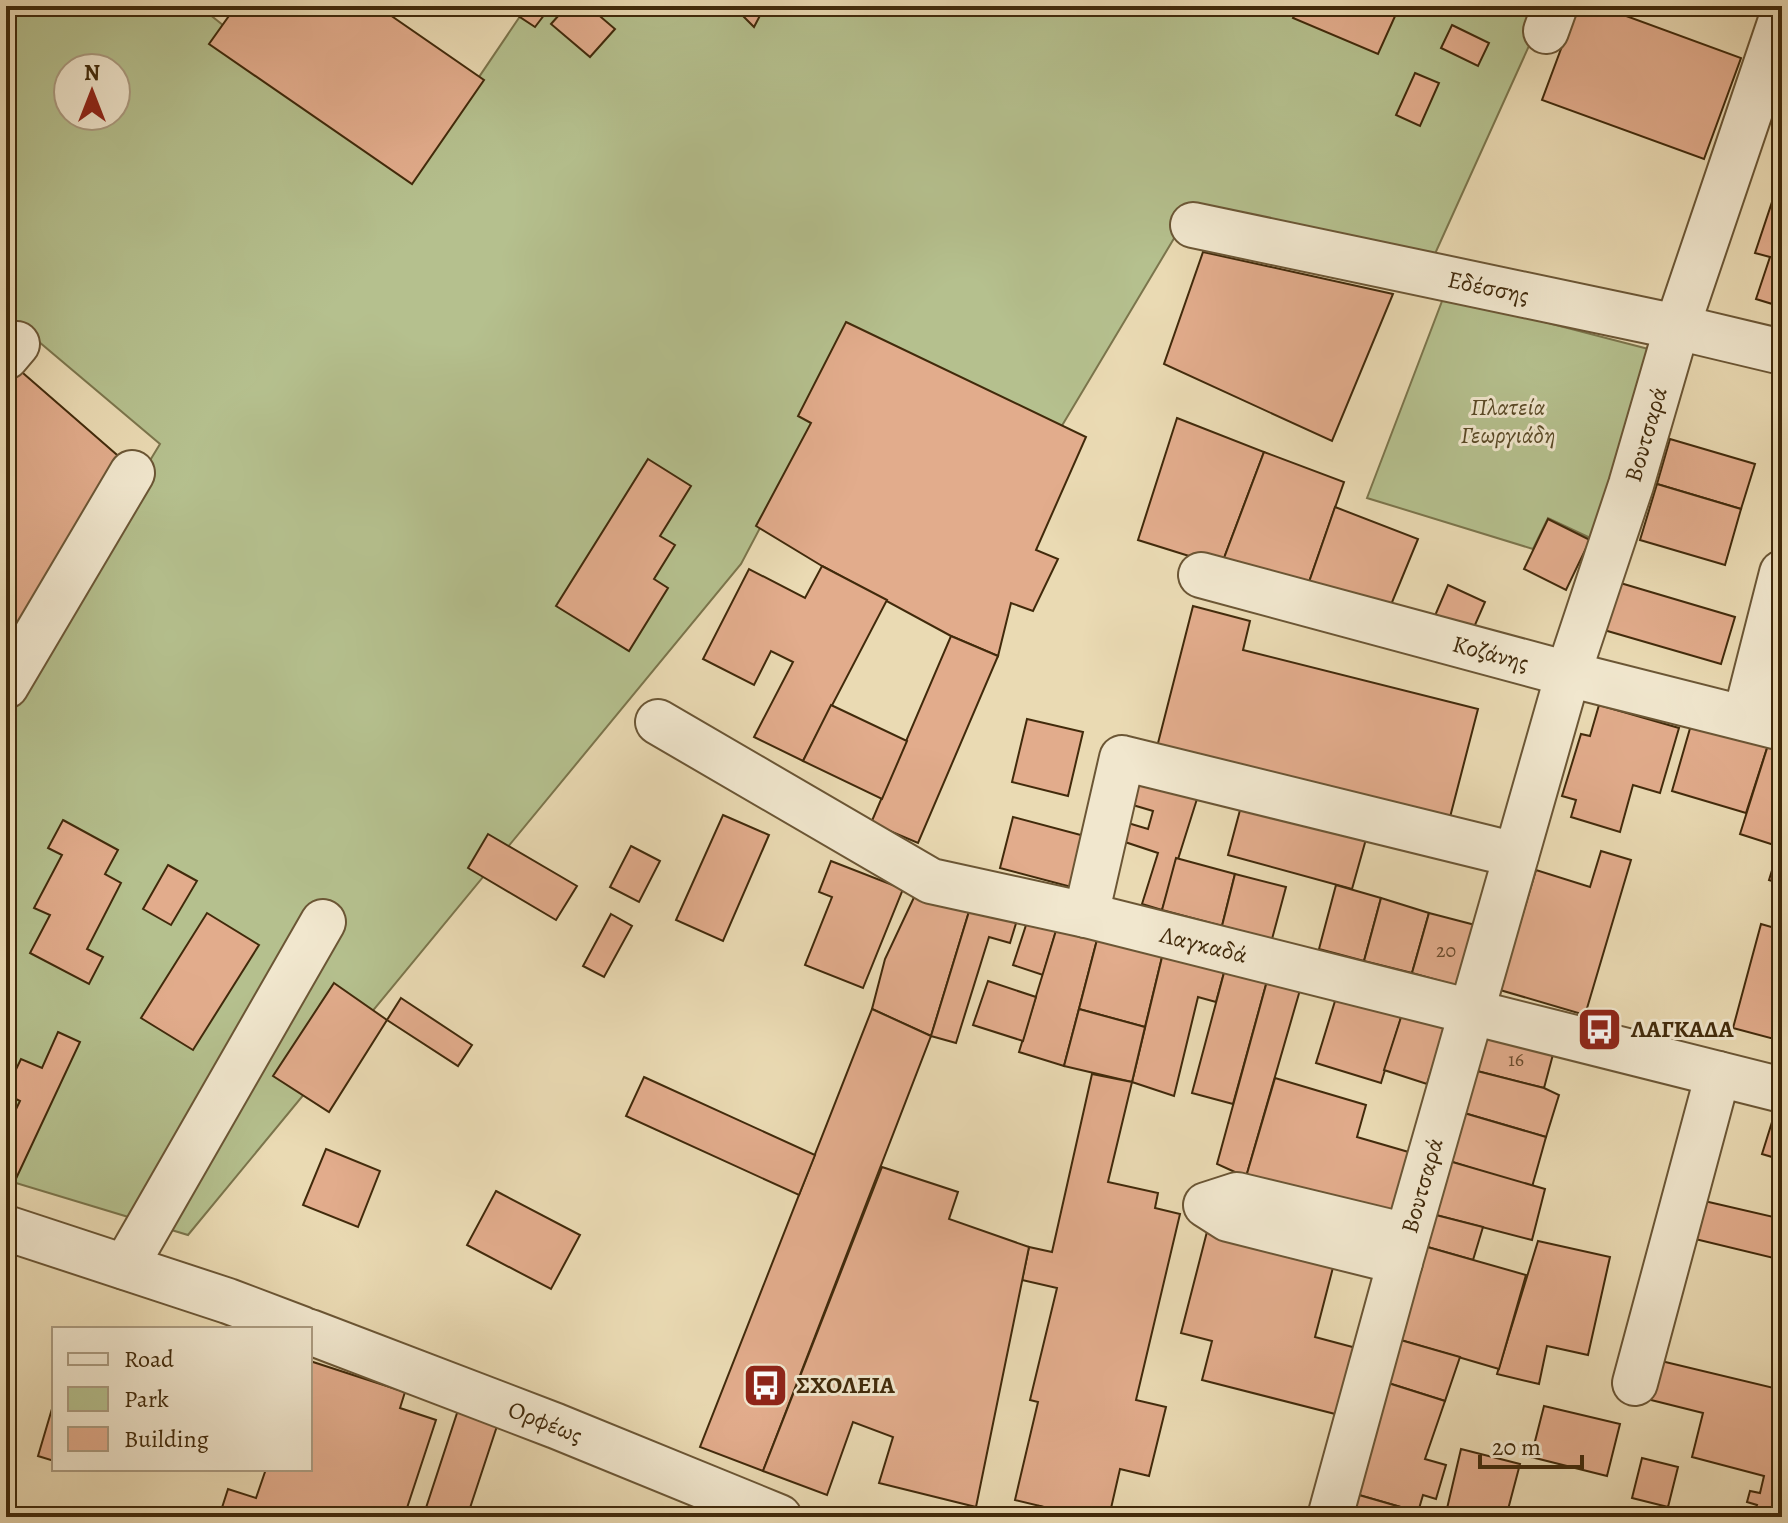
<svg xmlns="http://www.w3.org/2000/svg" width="1788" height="1523" font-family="Alegreya,serif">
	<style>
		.green { fill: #b5c08e; stroke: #7b754c; stroke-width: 2; fill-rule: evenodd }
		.building { fill: #e2ac8c; stroke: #412a0b; stroke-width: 2 }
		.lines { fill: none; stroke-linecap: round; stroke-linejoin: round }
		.minor-casing { stroke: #6b5635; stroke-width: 48 }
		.minor { stroke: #f1e7ce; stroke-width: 44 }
		.labels { text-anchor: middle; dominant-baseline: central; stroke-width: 6; stroke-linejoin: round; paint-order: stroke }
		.number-label { font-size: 20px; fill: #694a2b }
		.street-label { font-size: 24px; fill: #412a0b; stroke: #f1e7ce }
		.park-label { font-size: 24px; font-style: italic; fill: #584825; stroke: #f1e7ce }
		.poi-label { font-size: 24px; font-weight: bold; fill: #412a0b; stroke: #f1e7ce; text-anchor: start }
	</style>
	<rect width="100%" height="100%" fill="#eadab3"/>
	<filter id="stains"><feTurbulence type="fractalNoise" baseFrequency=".0025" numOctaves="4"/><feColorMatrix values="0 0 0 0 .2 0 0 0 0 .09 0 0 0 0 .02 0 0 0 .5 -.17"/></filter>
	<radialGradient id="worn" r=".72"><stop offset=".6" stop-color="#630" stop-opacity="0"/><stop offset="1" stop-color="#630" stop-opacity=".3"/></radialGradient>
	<g class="green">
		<path d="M6 6H199L412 176 527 6H1547L1434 256 1185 220 1048 449 850 357 741 564 188 1235 6 1180V697L160 444 6 314ZM68 68H116V116H68Z"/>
		<polygon points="1444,296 1660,352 1601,543 1548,518 1533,549 1367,498"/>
	</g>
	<g class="building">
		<polygon points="236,6 377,6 484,80 412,184 209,44"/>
		<polygon points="503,6 551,6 535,27"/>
		<polygon points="567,6 588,6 615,29 590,57 551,24"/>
		<polygon points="733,6 765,6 754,27"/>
		<polygon points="1299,6 1377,6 1396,14 1378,54 1293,18"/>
		<polygon points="1577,6 1599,6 1741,58 1704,159 1542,100"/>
		<polygon points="1452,25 1489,43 1478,66 1441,48"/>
		<polygon points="1415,73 1439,83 1420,126 1396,115"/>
		<polygon points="1782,172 1782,307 1756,299 1770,257 1755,253"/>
		<polygon points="1203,252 1393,294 1332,441 1164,364"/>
		<polygon points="846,322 1086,437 1036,550 1058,559 1033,611 1011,603 998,656 951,636 822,566 756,526 811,423 798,416"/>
		<polygon points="16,367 124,461 16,627 6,620 6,379"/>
		<polygon points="1177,418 1264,452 1221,566 1138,540"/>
		<polygon points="1670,439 1755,464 1741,509 1657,484"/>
		<polygon points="1264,452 1344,482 1308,585 1221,566"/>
		<polygon points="648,459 691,486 660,536 675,545 654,579 668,588 629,651 556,606"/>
		<polygon points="1657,484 1741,509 1725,565 1640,540"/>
		<polygon points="1335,507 1418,539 1386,617 1308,585"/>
		<polygon points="1548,519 1590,540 1566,590 1524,569"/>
		<polygon points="822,566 887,600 803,761 754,737 793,662 771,651 754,685 703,659 749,569 805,598"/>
		<polygon points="1617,582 1735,617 1721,664 1604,630"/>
		<polygon points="1448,585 1485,602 1468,641 1431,625"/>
		<polygon points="1193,606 1250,621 1243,650 1478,709 1449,821 1157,747"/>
		<polygon points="951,636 998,656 918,843 871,823"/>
		<polygon points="831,705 907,741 882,799 803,761"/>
		<polygon points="1599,705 1679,728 1660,793 1633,785 1620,832 1571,817 1576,800 1562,796 1581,734 1590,736"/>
		<polygon points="1693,718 1769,742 1746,813 1672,791"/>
		<polygon points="1027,719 1083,732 1068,796 1012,782"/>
		<polygon points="1769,742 1782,745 1782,819 1774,845 1740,834"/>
		<polygon points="1134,779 1197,799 1162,910 1142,904 1158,853 1122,841 1128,823 1148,829 1153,811 1126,803"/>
		<polygon points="1243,799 1368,832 1352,889 1228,855"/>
		<polygon points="723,815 769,835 723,941 676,920"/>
		<polygon points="1013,817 1092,838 1079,889 1000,868"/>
		<polygon points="63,820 118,850 105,874 121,883 87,949 103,957 89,984 30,953 50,915 34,908 62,855 48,848"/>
		<polygon points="488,834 577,886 556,920 468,868"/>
		<polygon points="631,846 660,861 639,902 610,887"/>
		<polygon points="1601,851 1631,860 1585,1015 1500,990 1536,870 1590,887"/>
		<polygon points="1778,851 1782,852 1782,884 1769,880"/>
		<polygon points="1176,858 1235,874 1222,926 1162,910"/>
		<polygon points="831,861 903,889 863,988 805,965 832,897 819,892"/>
		<polygon points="168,865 197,881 171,925 143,909"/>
		<polygon points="1235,874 1286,887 1272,939 1222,926"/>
		<polygon points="1336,885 1381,898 1364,961 1319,949"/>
		<polygon points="917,891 971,905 931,1036 872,1009 885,959"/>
		<polygon points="1381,898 1429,913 1412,973 1364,961"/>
		<polygon points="971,905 1017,920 1010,943 989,937 956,1043 931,1036"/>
		<polygon points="207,913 259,945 193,1050 141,1018"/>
		<polygon points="1429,913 1479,926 1462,987 1412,973"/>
		<polygon points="611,914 632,926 604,977 583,966"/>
		<polygon points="1029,916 1058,924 1043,975 1013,965"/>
		<polygon points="1058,924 1098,936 1064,1066 1019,1052"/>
		<polygon points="1761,924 1782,930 1782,1041 1733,1028"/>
		<polygon points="1098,936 1163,953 1145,1027 1079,1009"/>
		<polygon points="1163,953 1225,969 1216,1002 1198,997 1174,1096 1132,1082"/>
		<polygon points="1225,969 1267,981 1233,1104 1192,1093"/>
		<polygon points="988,981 1036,997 1023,1041 973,1025"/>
		<polygon points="1267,981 1300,990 1246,1177 1217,1164"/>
		<polygon points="334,983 387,1020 329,1112 273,1076"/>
		<polygon points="1339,988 1404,1008 1381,1083 1316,1063"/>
		<polygon points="401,998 472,1045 458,1066 387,1020"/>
		<polygon points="1404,1008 1447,1022 1427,1084 1384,1070"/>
		<polygon points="872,1009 931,1036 763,1471 700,1447"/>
		<polygon points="1079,1009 1145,1027 1132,1082 1064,1066"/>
		<polygon points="1488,1029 1555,1047 1544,1088 1477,1071"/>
		<polygon points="58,1032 80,1042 6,1200 6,1130 20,1101 6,1094 6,1090 21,1059 42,1068"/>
		<polygon points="1477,1071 1544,1088 1559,1095 1546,1137 1464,1113"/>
		<polygon points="1092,1074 1132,1082 1108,1182 1158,1193 1155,1208 1180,1214 1136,1400 1166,1407 1149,1476 1120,1469 1109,1517 1086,1517 1015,1500 1038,1402 1030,1400 1057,1288 1022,1280 1029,1247 1052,1252"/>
		<polygon points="644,1077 815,1155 799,1195 626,1116"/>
		<polygon points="1275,1078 1366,1105 1357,1137 1412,1153 1393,1219 1246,1177"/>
		<polygon points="1464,1113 1546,1137 1532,1187 1449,1161"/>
		<polygon points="1772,1122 1782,1125 1782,1160 1762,1154"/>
		<polygon points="326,1149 380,1171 358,1227 303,1205"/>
		<polygon points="1449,1161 1545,1189 1532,1240 1432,1214"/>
		<polygon points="882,1167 958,1192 949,1219 1029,1247 976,1507 879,1483 893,1437 853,1422 827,1495 763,1471"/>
		<polygon points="496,1191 580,1235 551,1289 467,1245"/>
		<polygon points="1700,1200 1782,1219 1782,1260 1691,1238"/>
		<polygon points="1432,1214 1483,1227 1473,1260 1424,1246"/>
		<polygon points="1210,1220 1337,1252 1315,1337 1360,1349 1343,1416 1202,1380 1212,1341 1181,1333"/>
		<polygon points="1538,1241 1610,1257 1588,1355 1547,1346 1539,1384 1497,1374"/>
		<polygon points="1424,1246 1526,1275 1499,1369 1397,1339"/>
		<polygon points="1397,1339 1460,1357 1445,1401 1385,1382"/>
		<polygon points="1657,1360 1782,1390 1782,1517 1753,1517 1757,1505 1747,1502 1750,1491 1760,1493 1764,1476 1692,1457 1703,1413 1647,1399"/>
		<polygon points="310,1361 405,1392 400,1408 436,1420 404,1517 219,1517 228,1489 256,1498 266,1469 310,1469"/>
		<polygon points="1385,1382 1445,1401 1425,1459 1446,1465 1436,1499 1423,1495 1418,1512 1352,1493"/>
		<polygon points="54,1402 54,1461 38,1456"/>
		<polygon points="460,1404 500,1417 467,1517 423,1517"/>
		<polygon points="1544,1406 1620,1424 1607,1476 1531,1457"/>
		<polygon points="1461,1449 1520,1464 1506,1517 1445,1517"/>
		<polygon points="1642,1458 1678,1467 1668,1507 1632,1498"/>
		<polygon points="1352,1493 1418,1512 1445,1517 1346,1517"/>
		<polygon points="1039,1506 1075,1515 1074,1517 1036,1517"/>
	</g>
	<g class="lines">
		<defs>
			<g id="minor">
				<polyline points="1546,31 1555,6"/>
				<path id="s1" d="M1193 225 1677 327 1782 352"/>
				<polyline points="6,357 17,344"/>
				<path id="s2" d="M1201 575 1568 674 1782 728"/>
				<polyline points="6,686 132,473"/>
				<polyline points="1745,718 1782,573"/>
				<path id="s3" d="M658 722 931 881 1086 915 1782 1090"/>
				<polyline points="1086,915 1122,758 1516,855"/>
				<polyline points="6,1228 228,1301 302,1329"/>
				<polyline points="1400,1262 1228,1219 1206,1205 1237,1195 1407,1236"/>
				<polyline points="125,1267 323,922"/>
				<path id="s4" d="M310 1332 556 1426 779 1517"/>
				<polyline points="1635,1383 1718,1074"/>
				<path id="s5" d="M1330 1517 1400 1262 1568 674 1631 485 1677 327 1782 17"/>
			</g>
		</defs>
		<use href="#minor" class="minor-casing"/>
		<use href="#minor" class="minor"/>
	</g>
	<defs>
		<symbol id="bus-square" viewBox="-11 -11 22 22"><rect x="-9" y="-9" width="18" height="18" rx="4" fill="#8f2418" stroke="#f1e7ce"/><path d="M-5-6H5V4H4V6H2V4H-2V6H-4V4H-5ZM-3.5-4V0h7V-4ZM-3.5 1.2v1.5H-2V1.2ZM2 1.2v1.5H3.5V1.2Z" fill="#fff"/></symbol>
	</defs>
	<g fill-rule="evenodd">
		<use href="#bus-square" x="1574" y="1004" width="51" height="51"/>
		<use href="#bus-square" x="740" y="1360" width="51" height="51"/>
	</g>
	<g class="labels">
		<g class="number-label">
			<text x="1446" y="950">20</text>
			<text x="1516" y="1059">16</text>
		</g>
		<g class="street-label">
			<text stroke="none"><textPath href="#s1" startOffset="302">Εδέσσης</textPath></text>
			<text stroke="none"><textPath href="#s5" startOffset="1128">Βουτσαρά</textPath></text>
			<text stroke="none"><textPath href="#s2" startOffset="300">Κοζάνης</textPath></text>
			<text stroke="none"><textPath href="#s3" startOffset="596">Λαγκαδά</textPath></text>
			<text stroke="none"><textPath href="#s5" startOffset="344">Βουτσαρά</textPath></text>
			<text stroke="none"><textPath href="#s4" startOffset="252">Ορφέως</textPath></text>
		</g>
		<g class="park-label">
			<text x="1508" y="407">Πλατεία<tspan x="1508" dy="28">Γεωργιάδη</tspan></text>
		</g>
		<g class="poi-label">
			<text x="1631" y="1029">ΛΑΓΚΑΔΑ</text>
			<text x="796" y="1385">ΣΧΟΛΕΙΑ</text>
		</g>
	</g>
	<rect width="1788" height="1523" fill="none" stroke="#eadab3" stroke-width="32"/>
	<rect x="8" y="8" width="1772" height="1507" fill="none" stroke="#412a0b" stroke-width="4"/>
	<rect x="16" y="16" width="1756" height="1491" fill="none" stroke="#412a0b" stroke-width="2"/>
	<rect x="52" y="1327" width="260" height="144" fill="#f1e7ce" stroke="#ab9b80" stroke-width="2"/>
	<rect x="68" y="1353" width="40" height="12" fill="#f1e7ce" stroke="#ab9b80" stroke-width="2"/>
	<text x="124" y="1367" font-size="24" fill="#412a0b">Road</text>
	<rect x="68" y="1387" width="40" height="24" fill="#b5c08e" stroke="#ab9b80" stroke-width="2"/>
	<text x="124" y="1407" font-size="24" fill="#412a0b">Park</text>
	<rect x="68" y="1427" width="40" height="24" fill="#e2ac8c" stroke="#ab9b80" stroke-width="2"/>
	<text x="124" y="1447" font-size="24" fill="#412a0b">Building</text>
	<g transform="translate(92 92)"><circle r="38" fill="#f1e7ce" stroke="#ab9b80" stroke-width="2"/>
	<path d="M0-6L14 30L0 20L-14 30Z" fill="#8f2418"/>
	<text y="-12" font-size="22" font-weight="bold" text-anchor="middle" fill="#412a0b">N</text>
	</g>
	<path d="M1480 1455v12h102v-12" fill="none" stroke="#412a0b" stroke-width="4"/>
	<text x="1492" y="1455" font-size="24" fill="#412a0b" stroke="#f1e7ce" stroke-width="6" paint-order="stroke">20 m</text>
	<rect width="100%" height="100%" filter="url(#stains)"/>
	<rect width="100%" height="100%" fill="url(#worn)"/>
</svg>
